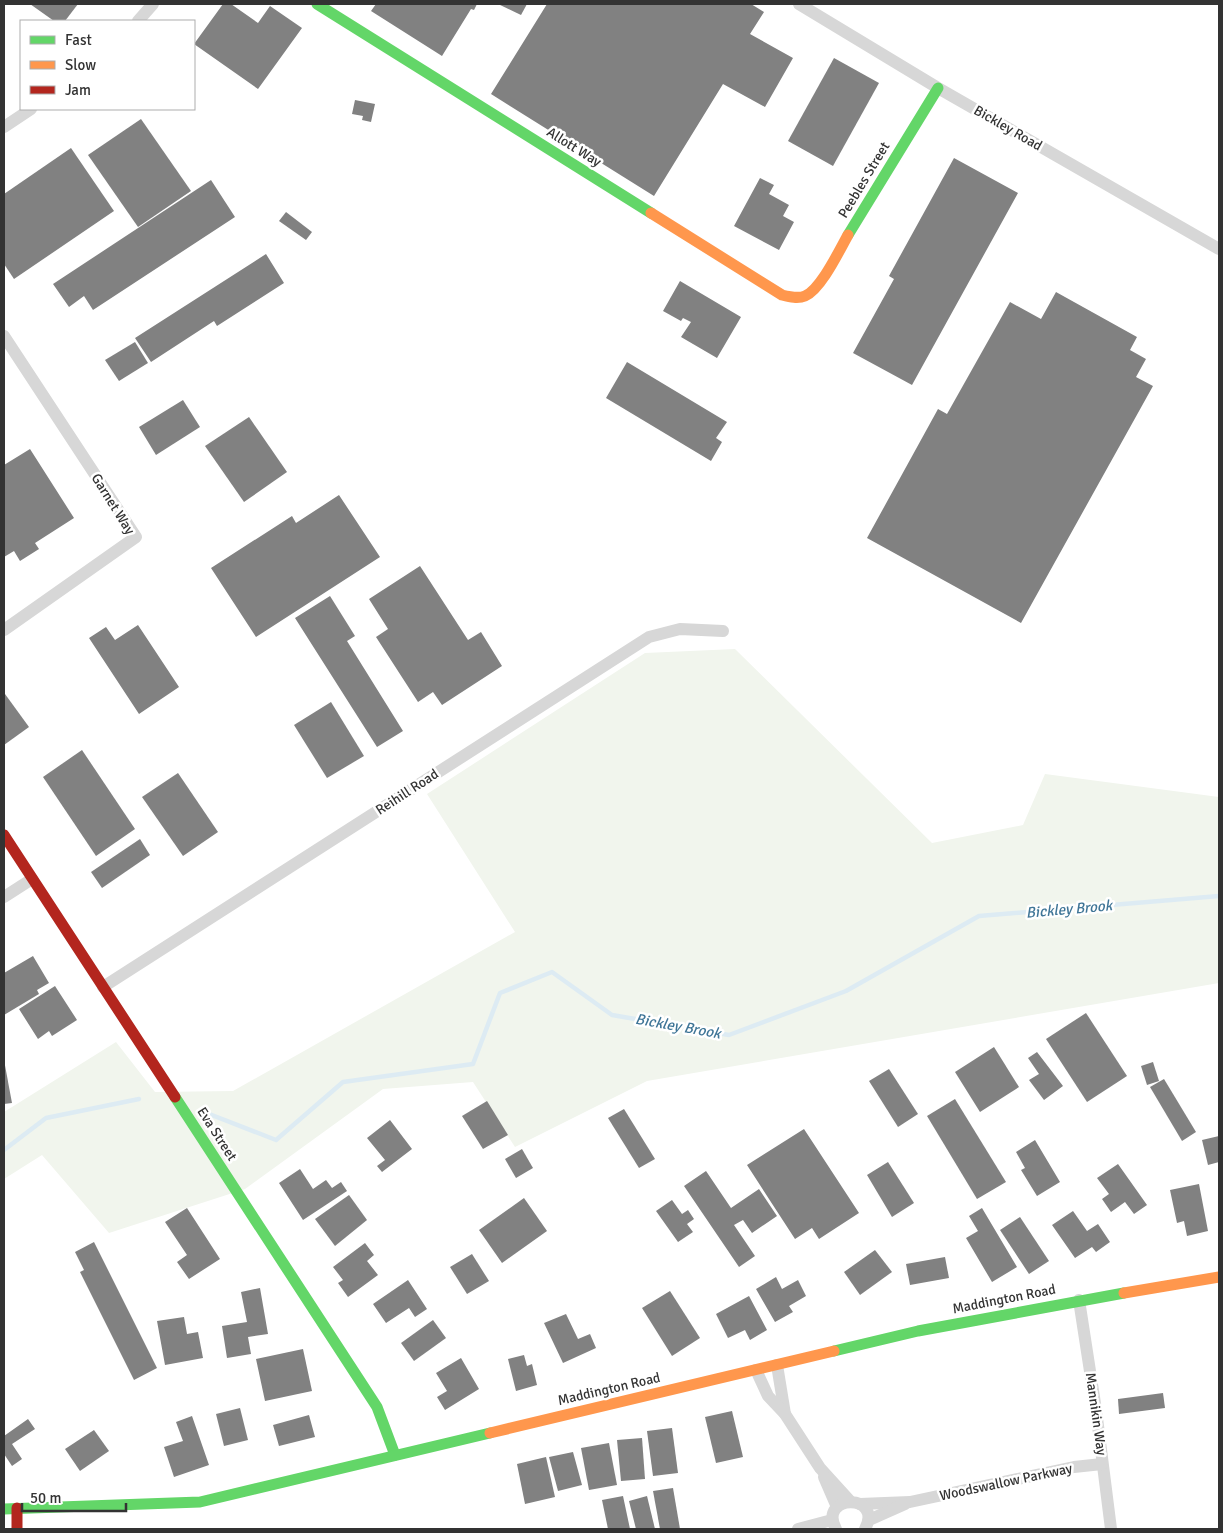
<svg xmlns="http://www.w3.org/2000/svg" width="1223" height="1533" font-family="Signika,sans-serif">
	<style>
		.green { fill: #f1f5ed }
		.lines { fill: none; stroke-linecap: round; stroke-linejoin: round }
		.stream { stroke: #ddebf3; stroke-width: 4.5 }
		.building { fill: #818181 }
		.street { stroke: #d7d7d7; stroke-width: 12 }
		.fast { stroke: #63d668; stroke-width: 11 }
		.slow { stroke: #ff974d; stroke-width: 11 }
		.jam { stroke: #b3261e; stroke-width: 11 }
		.labels { text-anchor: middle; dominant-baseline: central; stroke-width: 5; stroke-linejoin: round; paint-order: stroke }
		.street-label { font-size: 14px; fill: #333; stroke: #fff }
		.water-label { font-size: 15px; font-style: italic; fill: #3f7597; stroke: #fff }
	</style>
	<rect width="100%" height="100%" fill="#fff"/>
	<polygon class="green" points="735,649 932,843 1023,825 1045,774 1219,797 1219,983 647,1081 515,1147 473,1082 383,1089 245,1189 109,1233 42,1155 4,1179 4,1112 116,1042 155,1092 233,1091 515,932 427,794 645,653"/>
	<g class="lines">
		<g class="stream">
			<polyline points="204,1112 276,1140 343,1082 473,1064 500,993 552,972 612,1015 729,1035 846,991 979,916 1219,896"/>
			<polyline points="4,1150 46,1118 139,1099"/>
		</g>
	</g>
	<g class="building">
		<polygon points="30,4 78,4 65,21 54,21"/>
		<polygon points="223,4 231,4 258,23 270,6 302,28 258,89 194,44"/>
		<polygon points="376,4 477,4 474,10 471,9 442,56 371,11"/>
		<polygon points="498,4 527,4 521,15"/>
		<polygon points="547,4 751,4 764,12 750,34 793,58 765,107 723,84 654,196 491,94"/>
		<polygon points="834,58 879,83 833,166 788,141"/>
		<polygon points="355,100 375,104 371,122 362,120 363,116 352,114"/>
		<polygon points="141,119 191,191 138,227 88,155"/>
		<polygon points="71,148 114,211 14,279 4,264 4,194"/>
		<polygon points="954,158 1018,193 912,385 853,353 894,279 889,276"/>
		<polygon points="760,178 774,185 769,194 789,205 783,216 794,222 779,250 734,226"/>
		<polygon points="211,180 235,217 93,310 84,296 69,307 53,284"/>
		<polygon points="286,212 312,232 306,240 279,221"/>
		<polygon points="266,254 284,283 217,326 214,321 151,362 135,338"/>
		<polygon points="680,281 741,317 717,358 681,337 691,322 683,318 681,321 663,311"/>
		<polygon points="1056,292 1137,337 1130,350 1146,359 1136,377 1153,386 1021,623 867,538 938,409 947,414 1010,302 1041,319"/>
		<polygon points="135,342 148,363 119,381 105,360"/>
		<polygon points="627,362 727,422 716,438 722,442 711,461 606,398"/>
		<polygon points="183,400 200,427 156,455 139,427"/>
		<polygon points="249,417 287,472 244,502 205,446"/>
		<polygon points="30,449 74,518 35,543 39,549 20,561 14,551 4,557 4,465"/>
		<polygon points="339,495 380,557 256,637 211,568 292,516 296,523"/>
		<polygon points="420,566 468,640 481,632 502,666 442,705 433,692 418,702 376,637 388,629 369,599"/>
		<polygon points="330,596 355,636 347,641 403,731 377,747 295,618"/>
		<polygon points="138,625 179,687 139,714 89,638 106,627 115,640"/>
		<polygon points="5,694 29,727 4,745 4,695"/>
		<polygon points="331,702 364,756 327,778 294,725"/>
		<polygon points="82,750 135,829 96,856 43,777"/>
		<polygon points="178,773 218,832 183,856 142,797"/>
		<polygon points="140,839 150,855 102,888 91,872"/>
		<polygon points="33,956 49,983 37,990 39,994 4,1015 4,973"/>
		<polygon points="55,986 77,1020 52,1036 49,1031 38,1039 19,1009"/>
		<polygon points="1086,1013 1127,1076 1087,1102 1046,1039"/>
		<polygon points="994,1047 1019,1087 980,1112 955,1072"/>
		<polygon points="1037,1052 1063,1086 1044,1100 1029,1080 1039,1074 1028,1058"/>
		<polygon points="4,1060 12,1103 4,1104"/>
		<polygon points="1153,1062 1159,1081 1147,1085 1141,1066"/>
		<polygon points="889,1069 918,1114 898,1127 869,1081"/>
		<polygon points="1164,1079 1196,1132 1182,1141 1150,1087"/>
		<polygon points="955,1099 1006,1182 977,1199 927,1116"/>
		<polygon points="487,1101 508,1135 483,1149 462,1116"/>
		<polygon points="624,1109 655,1159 639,1168 608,1118"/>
		<polygon points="390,1120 412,1149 382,1172 377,1166 385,1160 367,1138"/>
		<polygon points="804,1129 859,1213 819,1239 812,1228 795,1239 747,1165"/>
		<polygon points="1219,1136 1219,1162 1208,1165 1202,1140"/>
		<polygon points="1035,1140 1060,1182 1037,1196 1021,1170 1025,1168 1016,1152"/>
		<polygon points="522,1149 533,1168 516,1178 505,1159"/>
		<polygon points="888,1162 914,1203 892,1217 867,1175"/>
		<polygon points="1118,1164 1147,1205 1134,1214 1125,1202 1111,1212 1102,1199 1109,1194 1097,1178"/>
		<polygon points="300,1169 313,1189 326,1180 332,1188 341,1182 347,1191 303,1220 279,1183"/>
		<polygon points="706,1171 731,1208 759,1189 777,1216 752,1233 743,1220 734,1225 755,1256 739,1267 684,1186"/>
		<polygon points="1199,1184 1208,1231 1187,1236 1184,1221 1177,1223 1170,1190"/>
		<polygon points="349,1195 367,1220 335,1246 315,1219"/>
		<polygon points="524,1198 547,1231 502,1263 479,1230"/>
		<polygon points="672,1200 682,1214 688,1210 694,1219 687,1224 693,1232 678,1242 656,1211"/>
		<polygon points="187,1208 220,1259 189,1279 177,1262 187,1255 165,1222"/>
		<polygon points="982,1208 1017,1267 992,1282 966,1238 978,1231 969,1216"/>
		<polygon points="1073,1211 1087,1231 1098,1224 1110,1242 1096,1252 1092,1247 1075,1258 1052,1225"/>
		<polygon points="1020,1217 1049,1261 1029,1274 1000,1230"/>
		<polygon points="94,1242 157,1368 134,1380 80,1272 84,1270 75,1252"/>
		<polygon points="365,1243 374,1255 367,1261 378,1275 348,1297 338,1283 343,1280 333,1267"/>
		<polygon points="875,1250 892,1272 860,1295 844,1272"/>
		<polygon points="472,1254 489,1281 467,1294 450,1267"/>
		<polygon points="945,1257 949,1278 910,1285 906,1264"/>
		<polygon points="776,1277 782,1289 798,1280 806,1296 789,1306 793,1312 775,1322 756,1289"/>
		<polygon points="408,1280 427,1309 415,1317 409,1308 386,1323 373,1304"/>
		<polygon points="260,1288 268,1334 248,1337 251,1354 227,1358 222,1326 247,1322 241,1292"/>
		<polygon points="670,1291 700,1338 672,1356 642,1308"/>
		<polygon points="749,1296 767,1330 750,1340 745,1330 728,1338 716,1314"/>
		<polygon points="566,1314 578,1339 590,1334 596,1348 563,1363 544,1323"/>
		<polygon points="184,1317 187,1334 198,1332 203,1358 165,1365 157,1321"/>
		<polygon points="433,1320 446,1338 414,1361 401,1343"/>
		<polygon points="303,1349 312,1391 265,1401 256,1359"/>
		<polygon points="524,1355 527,1366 532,1364 537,1385 516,1391 508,1359"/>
		<polygon points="461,1358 479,1389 445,1410 437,1397 447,1391 436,1373"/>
		<polygon points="1163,1393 1165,1408 1119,1414 1118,1399"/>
		<polygon points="240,1408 248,1440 224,1446 216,1414"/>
		<polygon points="732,1411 743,1457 716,1463 705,1417"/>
		<polygon points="309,1415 315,1437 279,1446 273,1425"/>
		<polygon points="192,1416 209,1465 174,1477 164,1447 183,1441 176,1422"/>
		<polygon points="28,1419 35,1429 12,1444 22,1459 12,1466 4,1454 4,1436"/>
		<polygon points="672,1428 678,1473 653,1476 647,1431"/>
		<polygon points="94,1430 109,1451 80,1471 65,1449"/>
		<polygon points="642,1438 645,1479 621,1481 617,1440"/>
		<polygon points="609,1443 617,1485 589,1490 581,1448"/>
		<polygon points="573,1452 582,1485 558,1491 549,1457"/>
		<polygon points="546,1457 555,1497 525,1504 517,1464"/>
		<polygon points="673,1488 680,1529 660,1529 653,1491"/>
		<polygon points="623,1496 630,1529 608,1529 602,1500"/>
		<polygon points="647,1496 655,1529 636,1529 629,1501"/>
	</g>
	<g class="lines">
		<g class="street">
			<polyline points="799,4 938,88 1219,249"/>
			<polyline points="138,21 153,4"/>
			<polyline points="4,127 31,109"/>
			<polyline points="4,336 136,537 4,630"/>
			<polyline points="4,897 32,879"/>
			<polyline points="103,987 649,637 680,629 723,631"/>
			<polyline points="1079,1300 1096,1410 1111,1529"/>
			<polyline points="777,1365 785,1414"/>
			<polyline points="756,1370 768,1396 785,1414 820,1468 850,1501"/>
			<polyline points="824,1477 837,1507"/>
			<polyline points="860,1504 910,1502 1074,1467 1102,1464"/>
			<polyline points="869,1520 905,1504"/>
			<polyline points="798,1529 832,1520"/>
			<path d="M836 1529C817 1494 884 1493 865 1529"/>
		</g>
		<g class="fast">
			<polyline points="317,4 651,213"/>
			<polyline points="848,235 938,88"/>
			<polyline points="175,1097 377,1407 395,1455"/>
			<polyline points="834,1351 918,1331 1124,1293"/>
			<polyline points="4,1509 200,1502 490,1433"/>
		</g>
		<g class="slow">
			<path d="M651 213 782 295C790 297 798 299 805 296 821 289 839 251 848 235"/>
			<polyline points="1124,1293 1219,1277"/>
			<polyline points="490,1433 834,1351"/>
		</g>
		<g class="jam">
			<polyline points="4,835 175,1097"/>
			<polyline points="17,1508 17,1529"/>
		</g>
	</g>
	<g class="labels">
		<g class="street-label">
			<text transform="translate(1008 128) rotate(30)">Bickley Road</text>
			<text transform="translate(574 147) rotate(32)">Allott Way</text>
			<text transform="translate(864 180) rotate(-59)">Peebles Street</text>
			<text transform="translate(113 504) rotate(58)">Garnet Way</text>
			<text transform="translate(407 792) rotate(-33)">Reihill Road</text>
			<text transform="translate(217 1134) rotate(57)">Eva Street</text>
			<text transform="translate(1004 1299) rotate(-11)">Maddington Road</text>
			<text transform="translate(609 1389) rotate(-13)">Maddington Road</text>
			<text transform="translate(1096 1414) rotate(82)">Mannikin Way</text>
			<text transform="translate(1006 1482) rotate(-12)">Woodswallow Parkway</text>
		</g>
		<g class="water-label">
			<text transform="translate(1069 909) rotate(-5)">Bickley Brook</text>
			<text transform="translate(678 1026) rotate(10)">Bickley Brook</text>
		</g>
	</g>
	<rect width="1223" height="1533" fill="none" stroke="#333333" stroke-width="10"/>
	<rect x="20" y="20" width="175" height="90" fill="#ffffff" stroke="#adadad"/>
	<rect x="30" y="36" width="25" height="8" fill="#63d668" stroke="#adadad"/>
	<text x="65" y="45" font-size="15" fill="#333333">Fast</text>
	<rect x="30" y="61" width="25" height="8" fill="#ff974d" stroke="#adadad"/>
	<text x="65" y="70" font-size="15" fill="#333333">Slow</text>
	<rect x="30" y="86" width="25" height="8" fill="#b3261e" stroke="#adadad"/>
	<text x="65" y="95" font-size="15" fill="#333333">Jam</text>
	<path d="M22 1503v8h104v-8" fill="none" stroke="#333333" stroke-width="2.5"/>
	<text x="30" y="1503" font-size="15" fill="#333333" stroke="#ffffff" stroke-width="4" paint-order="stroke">50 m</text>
</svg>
